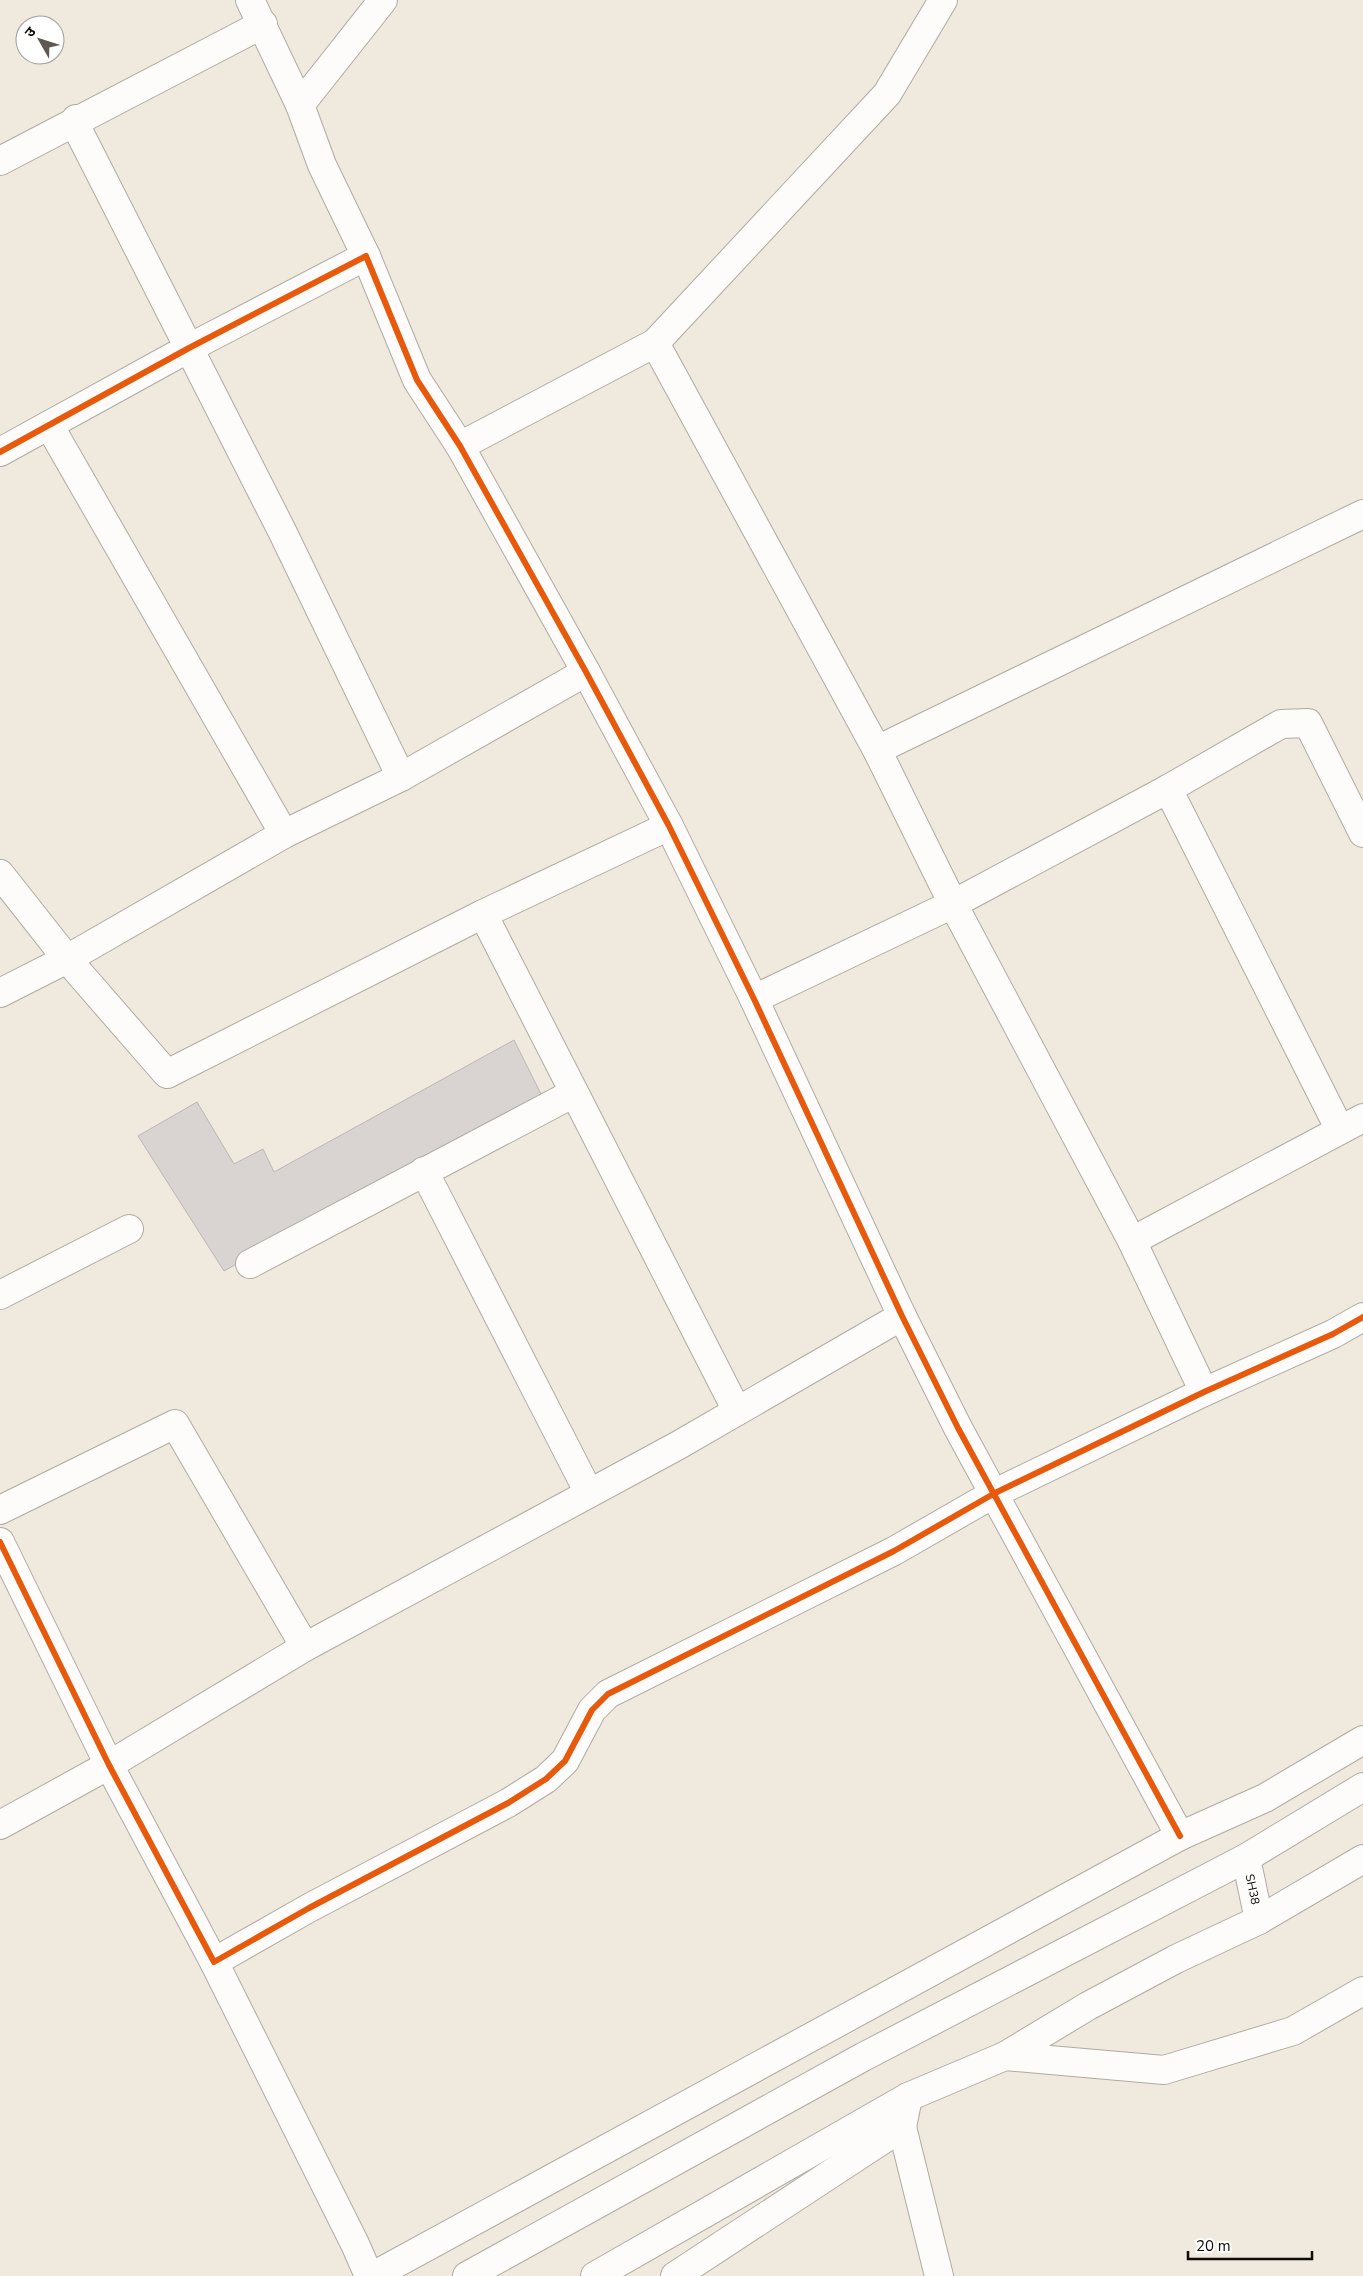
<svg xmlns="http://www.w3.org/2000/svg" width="1363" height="2276" font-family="'Nunito Sans','Noto Sans Devanagari',sans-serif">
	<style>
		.building { fill: #d9d3d1; stroke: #bcb6b4 }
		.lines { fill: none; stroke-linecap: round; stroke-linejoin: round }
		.minor-casing { stroke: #b0aaa2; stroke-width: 30 }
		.major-casing { stroke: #b0aaa2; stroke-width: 30 }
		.minor { stroke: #fdfcfa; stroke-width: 28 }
		.major { stroke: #fdfcfa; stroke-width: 28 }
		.cycleway-casing { stroke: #fff; stroke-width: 9 }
		.cycleway { stroke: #e8590c; stroke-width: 6 }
		.labels { text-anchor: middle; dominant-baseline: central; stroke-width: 4; stroke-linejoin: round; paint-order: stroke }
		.street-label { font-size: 12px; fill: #0f0b05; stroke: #fff }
	</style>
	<rect width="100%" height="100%" fill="#f0e9de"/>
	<polygon class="building" points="514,1040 542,1096 224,1271 138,1136 197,1102 234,1164 263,1149 274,1172"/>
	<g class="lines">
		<defs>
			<g id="minor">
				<polyline points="250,0 300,105 322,165 366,256"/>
				<polyline points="300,105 383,0"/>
				<polyline points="76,119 74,122 282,531 401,777"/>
				<polyline points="0,161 263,24"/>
				<polyline points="655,343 877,750 953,904 1132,1241 1204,1392"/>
				<polyline points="49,425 284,834"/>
				<polyline points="460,446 655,343 887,94 943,0"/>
				<polyline points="0,452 189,348 366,256 417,380 460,446 586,672 669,826 754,999 902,1316 958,1428 1180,1836"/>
				<polyline points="877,750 1363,514"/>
				<polyline points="1168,789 1340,1130"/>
				<polyline points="0,874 67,959 167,1074 483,914 669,826"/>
				<polyline points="483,914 737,1411"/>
				<polyline points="0,993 67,959 284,834 401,777 586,672"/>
				<polyline points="754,999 953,904 1168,789 1281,724 1308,723 1363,833"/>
				<polyline points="424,1171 589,1493"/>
				<polyline points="1132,1241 1363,1118"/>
				<polyline points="250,1264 574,1093"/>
				<polyline points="0,1295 129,1229"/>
				<polyline points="0,1510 175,1424 305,1647 677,1446 902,1316"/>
				<polyline points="0,1542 109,1765 214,1962 355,2244 369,2276"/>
				<polyline points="0,1825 109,1765 305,1647"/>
				<polyline points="214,1962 309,1908 508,1803 546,1779 565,1761 592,1710 608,1694 894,1551 995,1493 1204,1392 1333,1334 1363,1317"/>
				<polyline points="1005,2056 1164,2070 1293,2031 1363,1991"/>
				<polyline points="902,2127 939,2276"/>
				<polyline points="373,2276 1180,1836 1265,1798 1363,1740"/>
				<polyline points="675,2276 902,2127 908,2097"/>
			</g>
			<g id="major">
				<path id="s1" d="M1246 1858 1259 1920"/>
				<polyline points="467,2276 863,2057 1246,1858 1363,1787"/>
				<polyline points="595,2276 908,2097 1005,2056 1088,2006 1176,1959 1259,1920 1363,1859"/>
			</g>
		</defs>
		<use href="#minor" class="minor-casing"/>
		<use href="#major" class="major-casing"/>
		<use href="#minor" class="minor"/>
		<use href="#major" class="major"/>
		<defs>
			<g id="cycleway">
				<polyline points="0,452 189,348 366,256 417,380 460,446 586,672 669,826 754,999 902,1316 958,1428 1180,1836"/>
				<polyline points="0,1542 109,1765 214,1962 309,1908 508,1803 546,1779 565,1761 592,1710 608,1694 894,1551 995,1493 1204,1392 1333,1334 1363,1317"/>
			</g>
		</defs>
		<use href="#cycleway" class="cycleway-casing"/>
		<use href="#cycleway" class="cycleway"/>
	</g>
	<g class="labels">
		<g class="street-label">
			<text stroke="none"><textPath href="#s1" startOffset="32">SH38</textPath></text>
		</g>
	</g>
	<g transform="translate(40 40) rotate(309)"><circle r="24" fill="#ffffff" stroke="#9f9d9b"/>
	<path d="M0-4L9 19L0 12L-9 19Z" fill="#5e5951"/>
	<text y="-8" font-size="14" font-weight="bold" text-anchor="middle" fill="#0f0b05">उ</text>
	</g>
	<path d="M1188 2251v8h124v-8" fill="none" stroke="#0f0b05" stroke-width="2.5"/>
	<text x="1196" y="2251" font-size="15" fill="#0f0b05" stroke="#ffffff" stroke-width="4" paint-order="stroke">20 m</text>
</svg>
